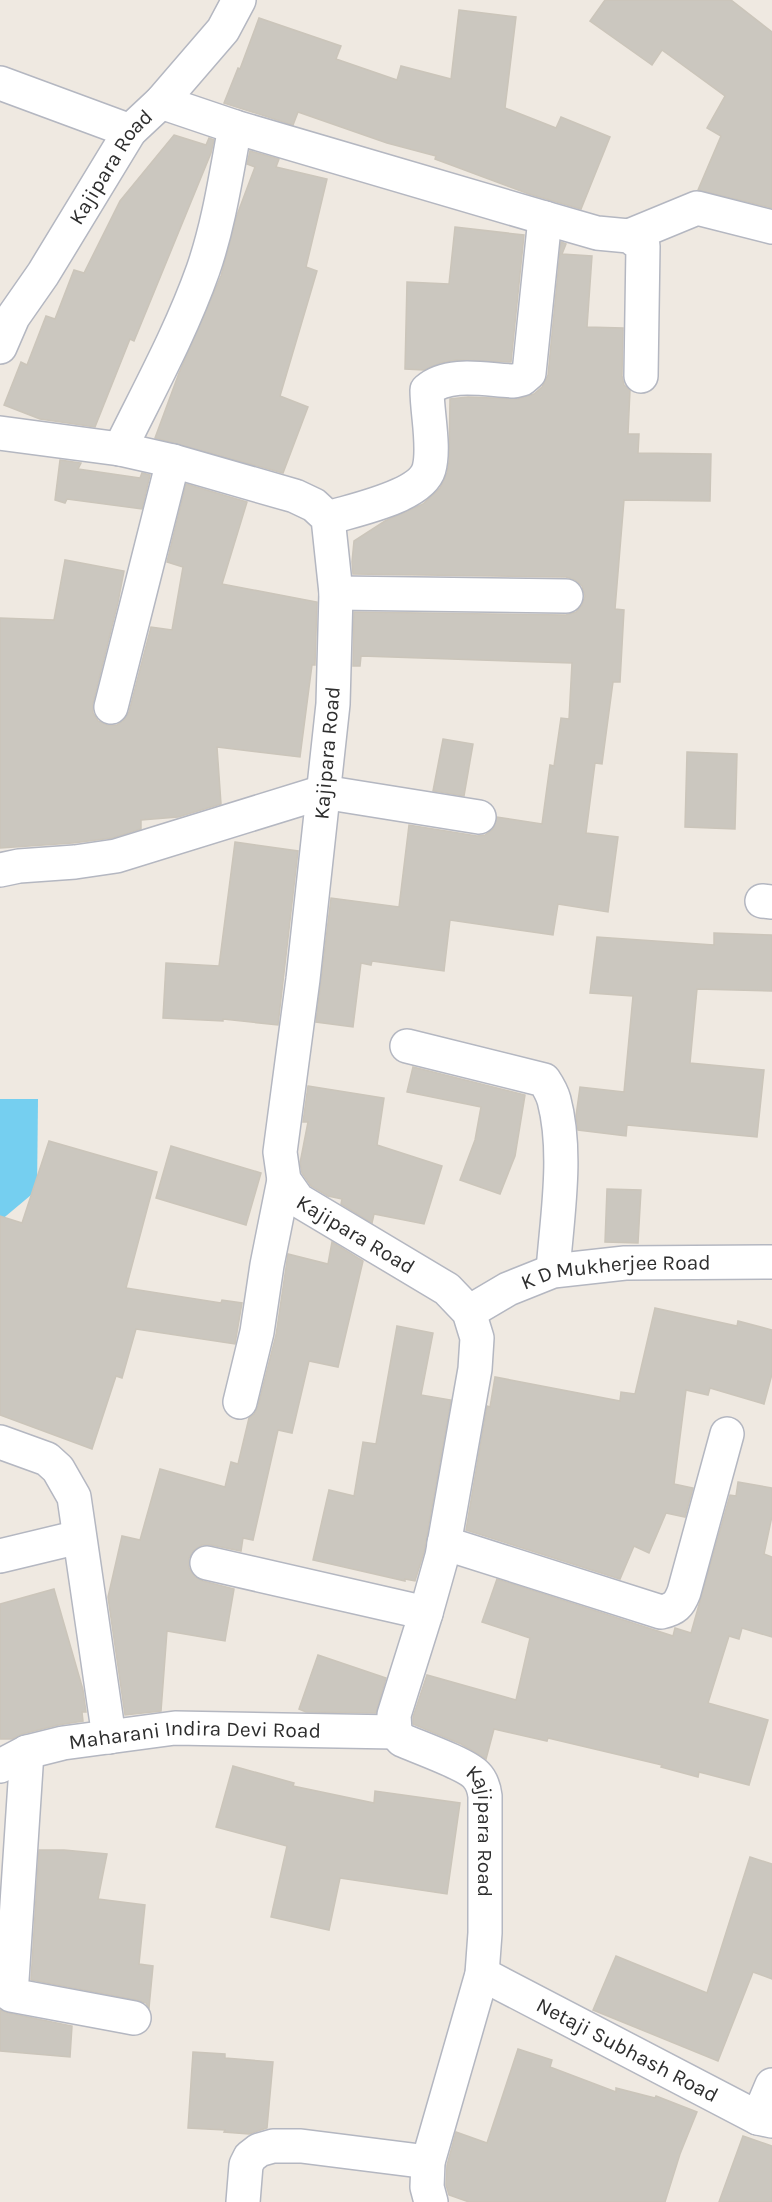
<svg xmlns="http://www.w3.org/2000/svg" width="772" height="2202" font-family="Karla,sans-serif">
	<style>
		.water { fill: #75cff0 }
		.building { fill: #cbc7bf; stroke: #cbc5ba; stroke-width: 1.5 }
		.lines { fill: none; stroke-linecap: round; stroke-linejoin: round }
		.minor-casing { stroke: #b4b7c1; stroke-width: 36 }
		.minor { stroke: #fff; stroke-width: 33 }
		.labels { text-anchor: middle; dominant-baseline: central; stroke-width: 5; stroke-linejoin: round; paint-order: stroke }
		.street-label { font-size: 21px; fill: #2e2e2e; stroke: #fff }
	</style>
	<rect width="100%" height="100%" fill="#efe9e1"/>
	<polygon class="water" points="0,1099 38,1099 37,1190 0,1221"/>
	<g class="building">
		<polygon points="605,0 731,0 772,32 772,208 698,190 721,136 707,128 725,96 662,50 652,65 590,21"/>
		<polygon points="459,10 516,17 505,108 556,128 561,117 610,137 581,209 529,194 435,159 436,156 387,143 298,112 293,125 224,103 238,68 240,69 259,18 341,46 336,59 397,80 401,66 451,79"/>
		<polygon points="174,135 206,145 209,138 214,140 211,153 134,341 130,339 95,427 40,419 4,405 21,362 27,365 46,316 55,319 74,270 84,273 120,201"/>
		<polygon points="250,151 279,159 276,167 327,179 306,267 317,271 280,396 308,407 283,473 155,438 179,373 221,276 237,215 255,167 247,164"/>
		<polygon points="455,227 524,235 511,362 456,360 440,363 424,370 405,369 407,282 449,284"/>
		<polygon points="561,242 566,244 562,254 592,256 587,327 623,328 622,376 624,385 630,390 628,434 639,434 638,453 711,454 710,501 624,500 615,609 624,610 620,682 613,682 602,764 595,763 586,833 618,837 608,912 558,904 553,935 450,920 444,971 372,961 371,965 361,963 353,1027 316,1022 331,898 399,907 409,825 477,836 485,835 493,829 497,817 542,824 550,765 554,766 561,718 569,719 572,663 361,656 360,666 353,666 354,612 566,615 576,612 582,605 585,596 582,586 575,580 566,577 353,574 352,562 354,541 385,521 423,504 440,488 447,473 449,462 450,399 468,397 518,399 534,394 542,387 548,375"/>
		<polygon points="60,460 81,463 78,469 140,478 142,473 150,475 142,509 67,499 65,503 55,500"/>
		<polygon points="186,484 247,502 222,584 317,602 315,665 312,665 300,757 217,747 221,804 178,817 141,820 141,829 112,838 73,843 0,848 0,618 54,620 65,560 124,571 118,602 93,703 93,713 98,721 107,725 117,725 124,720 129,712 151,627 172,630 183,567 167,562"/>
		<polygon points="443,739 473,744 464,796 433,791"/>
		<polygon points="687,752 737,754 735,829 685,827"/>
		<polygon points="235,842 298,851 278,1025 223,1019 223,1021 163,1018 166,963 219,966"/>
		<polygon points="714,933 772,935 772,991 697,989 690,1063 764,1070 757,1137 627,1125 626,1136 578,1130 576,1116 580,1087 624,1092 633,996 590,993 597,937 714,945"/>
		<polygon points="413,1067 525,1095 515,1156 500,1194 460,1180 475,1140 481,1107 407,1092"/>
		<polygon points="308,1086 384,1098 377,1145 442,1166 424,1224 374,1214 372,1223 341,1204 342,1199 328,1196 311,1186 302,1173 300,1163 308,1122 303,1122"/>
		<polygon points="49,1141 157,1172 126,1288 221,1303 222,1300 242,1303 235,1344 136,1329 122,1378 116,1376 92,1449 0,1415 0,1216 22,1223"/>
		<polygon points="171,1146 261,1173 246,1225 156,1198"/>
		<polygon points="607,1189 641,1190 638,1243 605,1242"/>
		<polygon points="332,1242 363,1261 338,1367 309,1361 292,1433 278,1430 253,1540 243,1538 241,1551 211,1545 202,1545 194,1550 189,1558 189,1568 195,1577 203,1581 234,1589 225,1641 167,1631 161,1711 125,1715 108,1597 122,1536 140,1540 160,1469 225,1487 231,1462 238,1464 249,1418 254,1414 258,1406 276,1335 288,1254 328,1264"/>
		<polygon points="655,1308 737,1326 738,1321 772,1330 772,1374 764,1404 710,1388 708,1395 686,1390 674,1484 693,1488 685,1517 666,1513 649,1553 634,1546 620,1579 466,1530 487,1406 490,1407 495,1377 620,1401 621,1392 635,1394"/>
		<polygon points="397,1326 433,1333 421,1395 451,1400 424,1552 415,1581 405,1579 405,1581 313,1560 329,1490 354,1496 363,1442 376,1444"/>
		<polygon points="738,1482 772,1488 772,1516 764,1554 772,1557 772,1637 742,1628 739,1639 729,1636 708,1703 768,1720 749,1785 699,1772 698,1777 661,1767 662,1765 548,1738 547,1741 494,1729 486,1759 461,1744 413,1724 413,1717 427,1675 516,1700 530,1638 482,1622 497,1579 673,1636 675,1628 691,1633 730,1495 736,1496"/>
		<polygon points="54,1589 83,1690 86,1712 82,1712 83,1721 58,1725 22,1734 12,1739 0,1739 0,1604"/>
		<polygon points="318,1655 386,1678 376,1713 306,1712 299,1709"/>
		<polygon points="233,1766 294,1783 293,1786 374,1803 375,1791 460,1803 447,1894 340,1878 329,1930 271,1917 287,1846 216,1827"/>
		<polygon points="39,1850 64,1850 107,1854 98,1899 145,1905 139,1964 153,1966 149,2008 146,2003 137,2000 31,1980"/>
		<polygon points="750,1857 772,1864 772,1979 753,1972 718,2061 593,2010 616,1956 707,1993"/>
		<polygon points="0,2010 8,2013 72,2026 70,2057 0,2051"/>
		<polygon points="518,2049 552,2060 550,2067 616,2092 616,2088 655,2098 656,2096 697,2112 680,2154 665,2202 469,2202 449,2195 446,2185 447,2165 456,2132 487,2143"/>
		<polygon points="193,2052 225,2054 225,2058 273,2062 267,2128 249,2134 224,2132 225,2130 188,2128"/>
		<polygon points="743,2136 772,2146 772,2202 719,2202"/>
	</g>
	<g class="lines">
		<defs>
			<g id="minor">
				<polyline points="0,83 130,131"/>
				<polyline points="161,102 235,127 545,218 597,233 629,236 643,246 641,376"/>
				<polyline points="629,236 697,208 772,227"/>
				<path id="s1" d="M0 347 13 317 43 274 130 131 161 102 223 30 239 0"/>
				<path id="s2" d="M0 433 120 449 173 461 295 496 314 505 328 518 336 593 333 704 303 979 280 1152 284 1180 298 1200 447 1289 469 1312 477 1338 475 1369 442 1556 426 1613 394 1715 395 1732 402 1740C418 1747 466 1764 476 1775 482 1781 484 1788 485 1796V1933L482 1974 428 2162 427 2187 431 2202"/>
				<path d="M120 449C149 390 181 332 203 270 219 224 226 175 235 127"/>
				<path d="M328 518C353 510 421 497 429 469 435 447 427 413 427 390 449 371 486 380 514 381L522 379 529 373 545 218"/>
				<polyline points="336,593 566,596"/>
				<polyline points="111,707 173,461"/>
				<polyline points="0,870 19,866 75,862 116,856 323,792 479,817"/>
				<polyline points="762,901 772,902"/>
				<path d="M407 1046 544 1080C548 1086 552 1093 554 1100 568 1153 557 1217 553 1271"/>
				<path id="s3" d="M469 1312 508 1289 553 1271 625 1263 772 1262"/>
				<polyline points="240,1402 257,1332 267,1265 284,1180"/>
				<polyline points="0,1442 47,1459 58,1469 74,1497 109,1737"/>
				<path d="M444 1543 661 1612C675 1609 679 1605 684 1592L727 1434"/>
				<polyline points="0,1556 79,1537"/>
				<polyline points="207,1563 426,1613"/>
				<polyline points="27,1752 11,1995 134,2018"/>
				<path id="s4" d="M0 1766 27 1752 63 1743 175 1728 395 1732"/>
				<path id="s5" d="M482 1974 758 2118 772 2121"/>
				<polyline points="758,2118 772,2085"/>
				<polyline points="243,2202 246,2165 250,2157 259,2150 273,2146 301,2146 428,2162"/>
			</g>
		</defs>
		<use href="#minor" class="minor-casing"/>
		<use href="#minor" class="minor"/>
	</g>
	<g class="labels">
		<g class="street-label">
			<text stroke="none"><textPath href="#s1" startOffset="212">Kajipara Road</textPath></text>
			<text transform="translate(327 753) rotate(-85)">Kajipara Road</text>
			<text stroke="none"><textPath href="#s2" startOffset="1100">Kajipara Road</textPath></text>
			<text stroke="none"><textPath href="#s3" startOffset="156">K D Mukherjee Road</textPath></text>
			<text stroke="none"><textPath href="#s4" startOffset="200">Maharani Indira Devi Road</textPath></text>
			<text stroke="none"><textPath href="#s2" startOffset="1820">Kajipara Road</textPath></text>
			<text stroke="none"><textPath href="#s5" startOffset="164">Netaji Subhash Road</textPath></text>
		</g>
	</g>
</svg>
